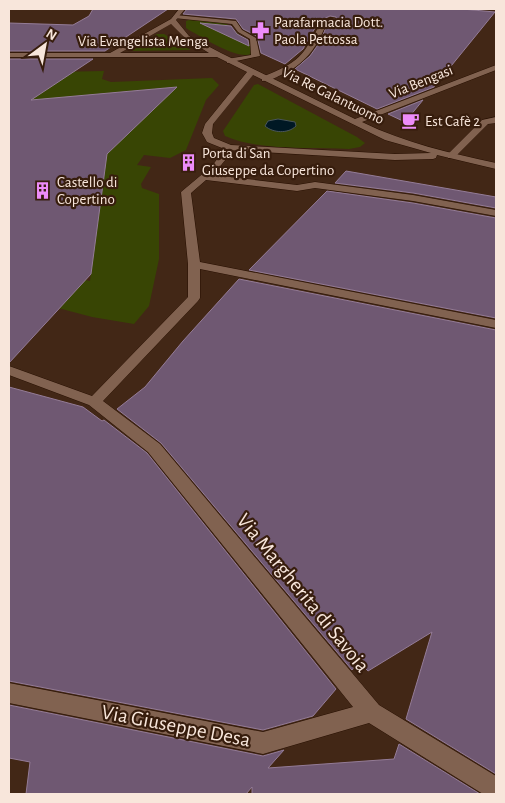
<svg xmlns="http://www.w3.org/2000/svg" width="505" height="803" font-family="'Alegreya Sans',sans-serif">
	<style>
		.green { fill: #384504 }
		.water { fill: #001824; stroke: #4a565b }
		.building { fill: #6f5872; stroke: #947c97 }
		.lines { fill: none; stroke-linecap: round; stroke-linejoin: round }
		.street-casing { stroke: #270f01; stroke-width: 1 }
		.secondary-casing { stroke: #270f01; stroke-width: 1 }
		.street { fill: #816250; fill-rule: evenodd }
		.secondary { fill: #816250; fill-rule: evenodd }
		.labels { text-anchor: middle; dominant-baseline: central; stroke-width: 4.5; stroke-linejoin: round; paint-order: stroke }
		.far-poi-label { font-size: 15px; fill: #f8e6db; stroke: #371d0d; text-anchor: start }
		.far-street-label { font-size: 15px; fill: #f8e6db; stroke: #371d0d }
		.near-street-label { font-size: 21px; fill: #f8e6db; stroke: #371d0d }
	</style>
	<rect width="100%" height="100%" fill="#422716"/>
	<g class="green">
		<path d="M189 20 224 22 250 44 254 53C239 62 204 38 189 30L186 28V21Z"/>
		<polygon points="157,34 164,34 191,50 132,51"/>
		<polygon points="104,71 102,79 111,82 212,78 219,85 206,100 186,150 170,158 144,155 137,165 151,167 141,184 142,188 159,194 159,259 149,306 134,324 92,317 9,295 9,264 90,281 109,118 176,87 74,96 66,104 9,104 9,82 42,82 53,72"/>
		<path d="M258 84 357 137 365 143 360 147 349 149C312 147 258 151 225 136L223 131 254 85Z"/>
	</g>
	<path class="water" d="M278 119 295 122 296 126C288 134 273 133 265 126L268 121Z"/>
	<g class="building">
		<polygon points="93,9 168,9 105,51 9,51 9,23 73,25 89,16"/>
		<polygon points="187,9 462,9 495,12 434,87 377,109 295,69 310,56 320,42 327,25 337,21 336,17 330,16 319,21 303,49 285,64 261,53 257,36 243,29 236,19 183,14"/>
		<polygon points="200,23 231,26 237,34 248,40 249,46"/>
		<polygon points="9,59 93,59 31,100 177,87 107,154 91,274 9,363"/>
		<polygon points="423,100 405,122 388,114"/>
		<polygon points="346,171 496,197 496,208 413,193 335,183"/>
		<polygon points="327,191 413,203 496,218 496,318 249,270"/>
		<polygon points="239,279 496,330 496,774 406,719 432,632 368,671 359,662 352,670 161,443 117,409 145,387 183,341"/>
		<polygon points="9,387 83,407 102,421 104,420 147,453 336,689 313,716 263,730 9,681"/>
		<polygon points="9,705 263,756 284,750 268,768 394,759 399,744 480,794 252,794 252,787 246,794 26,794 30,762 9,758"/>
	</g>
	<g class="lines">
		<defs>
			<g id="street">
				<polygon points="176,15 236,21 242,30 256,38 260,56 227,63 227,59 251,55 250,39 238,32 232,24 174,18 173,17"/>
				<path d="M331 18 336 19 326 24C317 48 304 65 281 75 275 78 269 81 262 81V77C300 62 303 56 321 22Z"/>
				<polygon points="496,117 496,123 488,124 454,158 448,158 448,154 482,120"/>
				<polygon points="230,145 235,148 213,175 297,185 315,182 413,195 496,210 496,216 413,201 315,188 297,191 206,180 191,193 200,262 496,320 496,328 200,269 200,298 198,301 103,401 160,444 379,705 496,776 496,794 483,794 369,723 263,754 9,703 9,683 263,732 353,707 148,452 89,405 9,375 9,366 92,396 188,297 188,264 181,192 212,166 227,146"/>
			</g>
			<path id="secondary" d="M179 9H185L176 20 189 36 221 53 355 119 496 65V70L362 122C405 143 450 153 496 163V169L437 155 436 158 433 159 395 160 227 150 207 142 202 133 205 124 247 72 217 57H9V53H110L171 19ZM171 24 185 38 209 53H120ZM253 75 385 140 431 153 395 154 231 145 214 138 212 133 213 124Z"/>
		</defs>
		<use href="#street" class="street-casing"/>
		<use href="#secondary" class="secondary-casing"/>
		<use href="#street" class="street"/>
		<use href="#secondary" class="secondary"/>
	</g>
	<defs>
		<symbol id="pharmacy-bare" viewBox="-9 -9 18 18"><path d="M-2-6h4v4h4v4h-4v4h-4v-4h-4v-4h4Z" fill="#ed8cf9" stroke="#371d0d" stroke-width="2.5" paint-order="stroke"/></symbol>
		<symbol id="cafe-bare" viewBox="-9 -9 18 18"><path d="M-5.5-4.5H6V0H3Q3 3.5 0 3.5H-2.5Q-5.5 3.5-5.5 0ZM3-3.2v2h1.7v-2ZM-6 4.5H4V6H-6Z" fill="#ed8cf9" stroke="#371d0d" stroke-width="2.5" paint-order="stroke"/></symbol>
		<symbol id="building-bare" viewBox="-9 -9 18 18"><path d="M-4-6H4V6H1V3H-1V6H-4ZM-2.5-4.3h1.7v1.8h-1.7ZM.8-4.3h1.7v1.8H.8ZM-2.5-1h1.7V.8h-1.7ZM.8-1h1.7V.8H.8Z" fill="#ed8cf9" stroke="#371d0d" stroke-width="2.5" paint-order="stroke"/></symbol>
	</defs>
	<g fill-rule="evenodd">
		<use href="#pharmacy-bare" x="248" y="18" width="25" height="25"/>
		<use href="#cafe-bare" x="398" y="108" width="25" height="25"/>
		<use href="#building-bare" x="176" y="150" width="25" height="25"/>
		<use href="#building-bare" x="30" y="178" width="25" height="25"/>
	</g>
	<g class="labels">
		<g class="far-poi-label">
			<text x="274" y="22">Parafarmacia Dott.<tspan x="274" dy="17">Paola Pettossa</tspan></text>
			<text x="425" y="121">Est Cafè 2</text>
			<text x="202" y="153">Porta di San<tspan x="202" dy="17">Giuseppe da Copertino</tspan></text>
			<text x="57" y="182">Castello di<tspan x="57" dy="17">Copertino</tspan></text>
		</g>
		<g class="far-street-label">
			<text x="143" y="41">Via Evangelista Menga</text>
			<text transform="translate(421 82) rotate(-22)">Via Bengasi</text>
			<text transform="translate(333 96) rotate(26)">Via Re Galantuomo</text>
		</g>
		<g class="near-street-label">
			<text transform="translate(303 593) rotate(51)">Via Margherita di Savoia</text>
			<text transform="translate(176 726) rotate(11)">Via Giuseppe Desa</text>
		</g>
	</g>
	<rect width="505" height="803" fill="none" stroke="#f8e6db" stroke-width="20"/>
	<g transform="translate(45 45) rotate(32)" stroke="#371d0d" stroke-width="4" paint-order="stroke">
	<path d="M0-4L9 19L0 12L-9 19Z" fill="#f8e6db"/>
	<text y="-8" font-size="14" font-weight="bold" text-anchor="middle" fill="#f8e6db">N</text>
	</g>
</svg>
